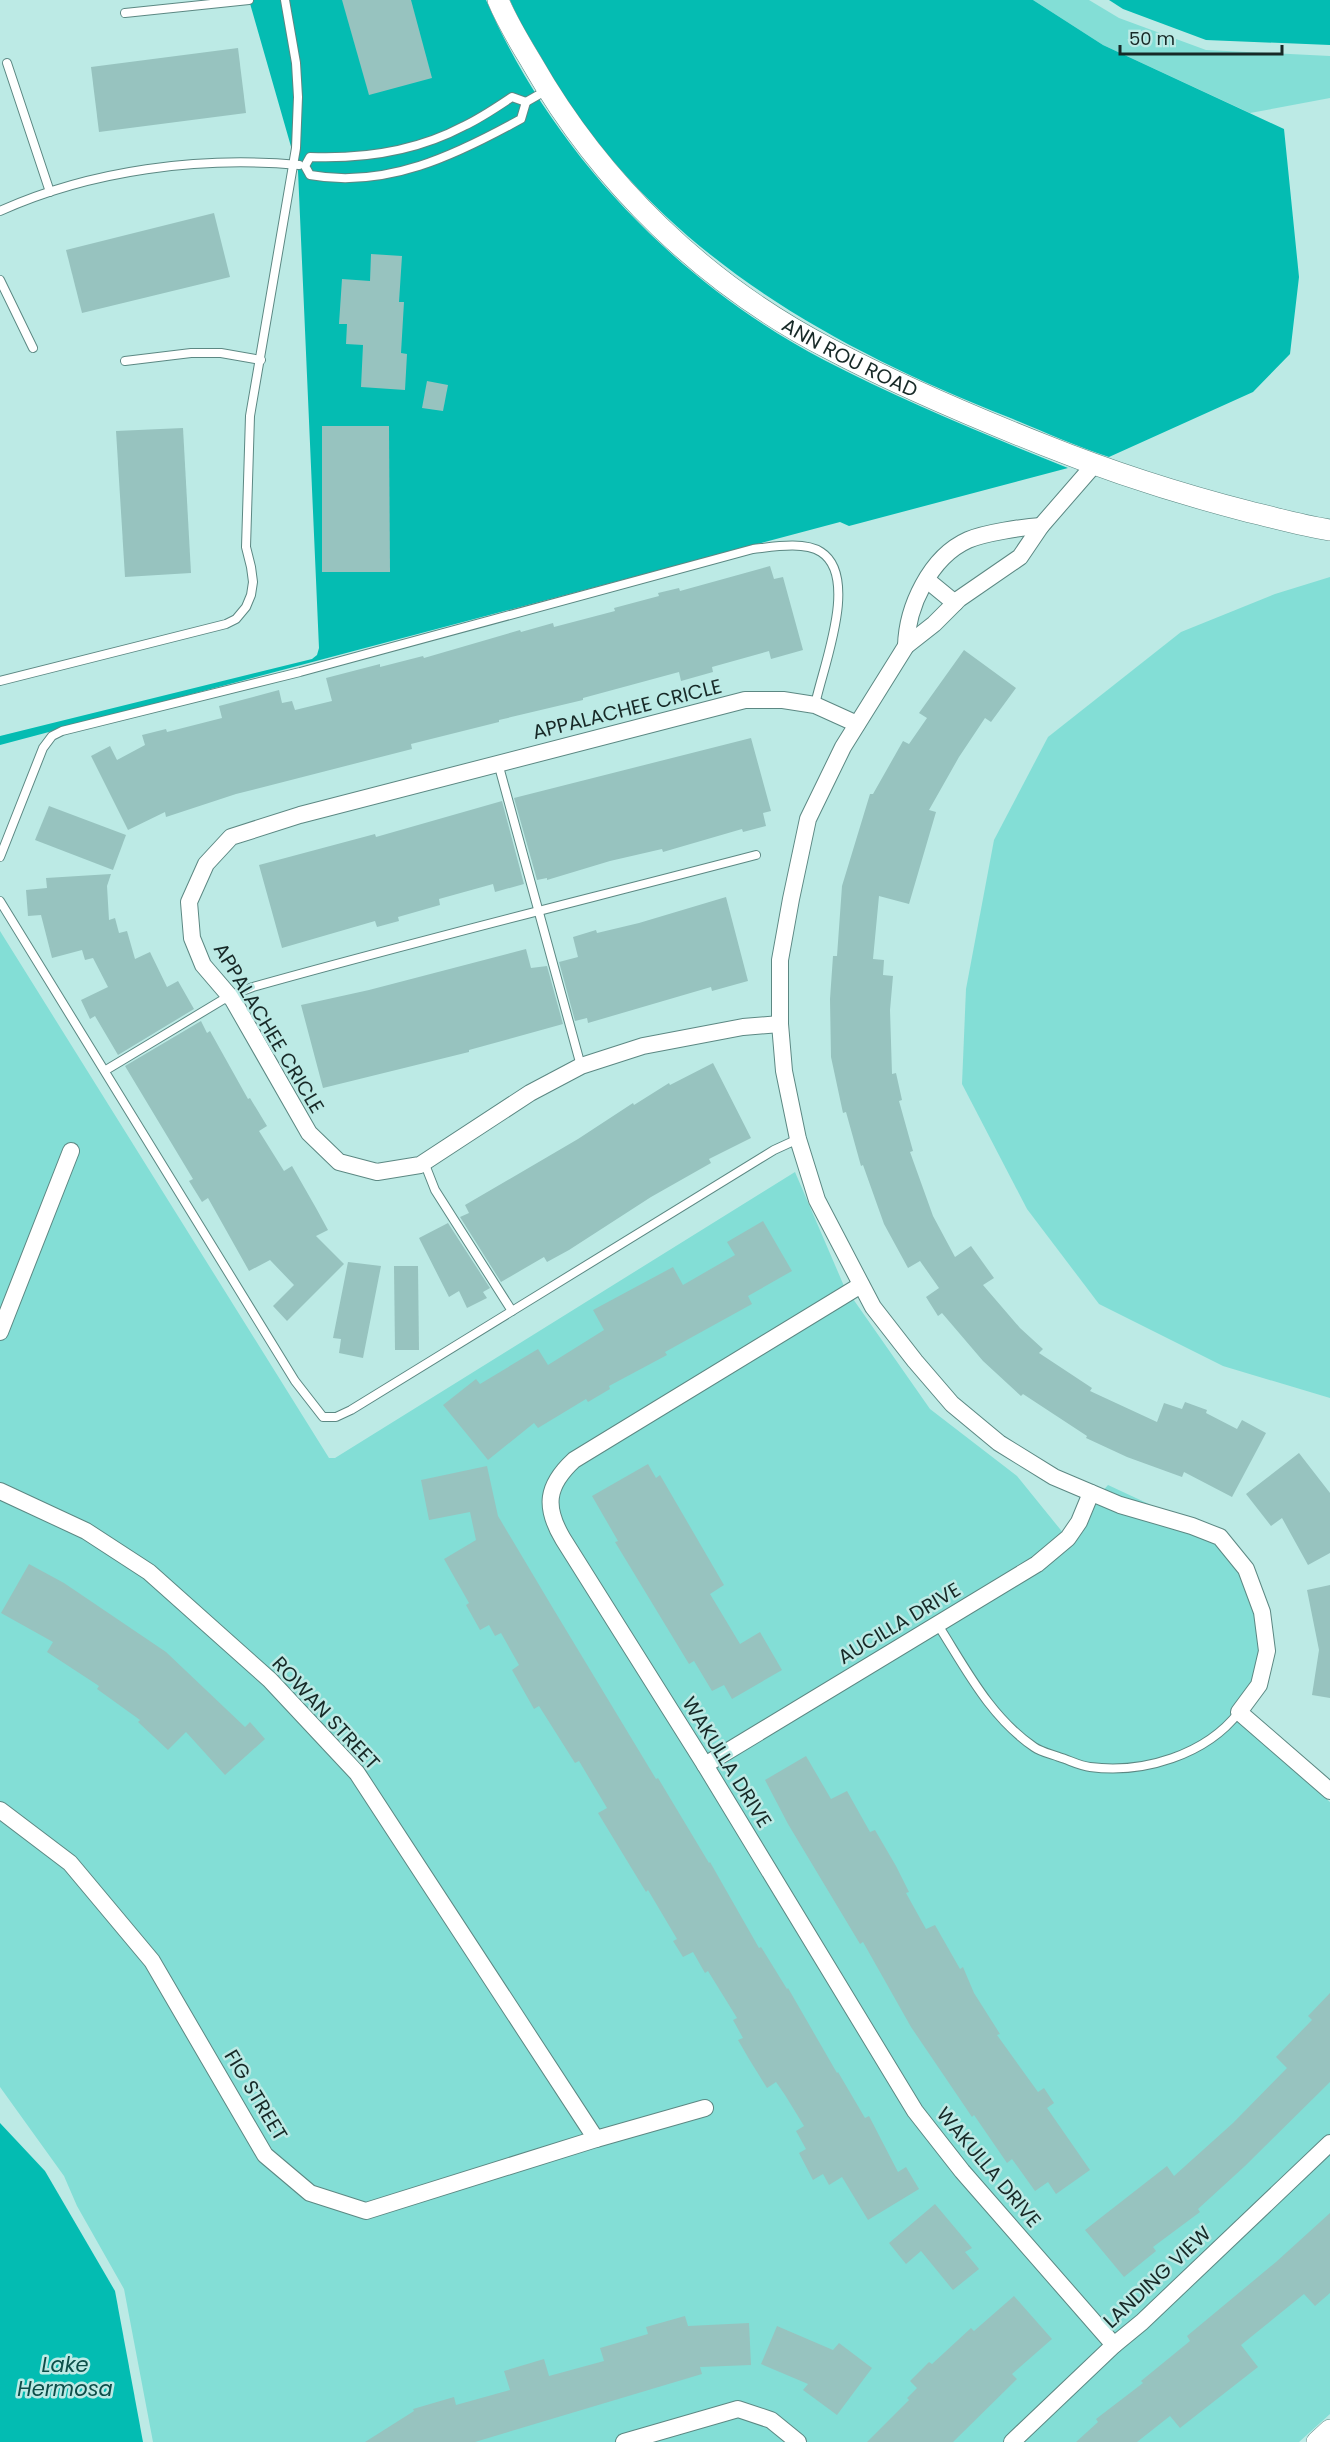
<svg xmlns="http://www.w3.org/2000/svg" width="1330" height="2442" font-family="Poppins,sans-serif">
	<style>
		.green { fill: #83ded6 }
		.forest { fill: #04bcb2 }
		.water { fill: #03bcb2 }
		.building { fill: #97c3bf }
		.lines { fill: none; stroke-linecap: round; stroke-linejoin: round }
		.service-casing { stroke: #5c8883; stroke-width: 10 }
		.minor-casing { stroke: #5c8883; stroke-width: 18 }
		.tertiary-casing { stroke: #5c8883; stroke-width: 22 }
		.service { stroke: #fff; stroke-width: 8 }
		.minor { stroke: #fff; stroke-width: 16 }
		.tertiary { stroke: #fff; stroke-width: 21 }
		.labels { text-anchor: middle; dominant-baseline: central; stroke-width: 5; stroke-linejoin: round; paint-order: stroke }
		.street-label { font-size: 20px; fill: #172927; stroke: #bceae5 }
		.water-label { font-size: 21px; font-style: italic; fill: #0d4e49; stroke: #bceae5 }
	</style>
	<rect width="100%" height="100%" fill="#bceae5"/>
	<g class="green">
		<polygon points="1033,0 1089,0 1119,18 1206,50 1330,56 1330,98 1250,113 1103,45"/>
		<polygon points="1330,577 1330,1398 1223,1366 1099,1304 1027,1209 962,1084 966,989 994,840 1048,737 1181,632 1275,594"/>
		<polygon points="0,931 329,1458 335,1458 795,1172 844,1286 930,1409 1017,1476 1064,1534 1108,1485 1196,1526 1244,1559 1269,1624 1246,1715 1287,1765 1330,1802 1330,2414 1299,2442 153,2442 124,2289 77,2206 64,2176 0,2087"/>
	</g>
	<g class="forest">
		<path d="M249 0H486C552 152 677 283 824 360 903 401 986 435 1068 468L849 526 840 522 0 745V736L312 659 317 655 319 648 298 171Z"/>
		<path d="M510 0H1033L1103 45 1284 129 1299 277 1290 354 1253 392 1109 457C1075 446 1042 431 1008 417 819 342 650 246 545 64 533 43 519 22 510 0Z"/>
	</g>
	<g class="water">
		<polygon points="1109,0 1330,0 1330,45 1206,40 1123,9"/>
		<polygon points="0,2123 45,2171 115,2291 143,2442 0,2442"/>
	</g>
	<g class="building">
		<polygon points="342,0 411,0 432,78 369,95"/>
		<polygon points="238,48 246,113 99,132 91,67"/>
		<polygon points="214,213 230,277 82,313 66,250"/>
		<polygon points="371,254 402,256 399,302 404,302 401,353 407,354 405,390 361,387 363,345 346,344 347,324 339,324 342,279 370,281"/>
		<polygon points="427,381 448,385 443,411 422,408"/>
		<polygon points="322,426 389,426 390,572 322,572"/>
		<polygon points="183,428 191,573 125,577 116,431"/>
		<polygon points="770,566 774,579 783,577 803,650 771,659 769,651 712,667 713,672 681,681 679,672 583,698 583,700 499,720 499,722 411,744 412,749 236,794 166,817 165,812 128,830 91,756 110,746 117,760 145,745 142,735 166,729 167,732 222,718 219,706 279,690 282,703 292,701 295,710 332,701 326,678 380,664 380,667 423,656 424,658 520,630 521,632 553,623 554,627 615,611 614,608 659,596 658,593 679,588 680,591"/>
		<polygon points="964,650 1016,688 991,722 985,718 959,757 929,810 936,812 909,904 879,896 873,959 884,960 883,975 893,976 890,1010 892,1074 896,1073 902,1100 899,1101 913,1151 910,1152 933,1216 955,1257 971,1246 994,1278 983,1285 1020,1328 1043,1349 1039,1353 1092,1388 1090,1391 1157,1422 1164,1403 1182,1409 1185,1402 1207,1410 1206,1413 1237,1429 1242,1420 1266,1433 1232,1497 1184,1472 1182,1477 1127,1457 1086,1438 1087,1436 1023,1394 1021,1396 983,1361 942,1313 938,1316 926,1297 939,1288 920,1261 908,1268 884,1224 863,1165 861,1166 846,1112 843,1113 831,1057 830,999 833,956 837,956 842,886 870,794 873,794 903,741 909,744 927,718 919,713"/>
		<polygon points="751,738 771,811 763,813 766,826 743,832 742,829 663,852 662,849 610,861 547,880 547,878 537,880 514,798"/>
		<polygon points="502,801 524,884 495,892 493,884 439,899 440,905 398,917 399,921 377,927 375,921 282,948 259,865 375,834 376,837"/>
		<polygon points="49,806 126,835 113,870 35,840"/>
		<polygon points="111,874 107,886 109,920 115,918 119,933 127,931 135,959 150,952 167,987 178,981 194,1009 118,1055 95,1016 90,1019 81,1000 108,987 93,958 85,960 82,950 52,958 41,915 28,916 26,890 47,888 46,878"/>
		<polygon points="726,897 748,981 712,991 711,987 588,1023 587,1018 575,1021 559,962 578,957 573,937 596,930 597,933 639,923"/>
		<polygon points="526,949 531,968 547,966 563,1024 469,1050 469,1052 323,1088 301,1005 369,990"/>
		<polygon points="201,1021 207,1033 210,1031 248,1099 250,1098 267,1126 259,1131 284,1171 292,1166 316,1208 328,1230 316,1236 344,1264 287,1321 273,1306 294,1285 270,1260 249,1271 208,1198 202,1202 189,1181 193,1179 125,1066"/>
		<polygon points="713,1063 751,1138 709,1159 711,1163 651,1197 569,1250 547,1262 544,1257 501,1282 460,1217 469,1213 465,1205 578,1139 633,1103 634,1105 669,1083 670,1085"/>
		<polygon points="763,1221 792,1271 748,1296 752,1304 665,1352 667,1355 609,1386 610,1389 588,1402 586,1399 538,1428 534,1423 488,1460 443,1405 476,1379 480,1384 538,1349 548,1365 604,1330 593,1310 673,1267 683,1285 735,1255 727,1242"/>
		<polygon points="448,1223 490,1288 483,1292 487,1298 467,1308 459,1291 449,1297 419,1238"/>
		<polygon points="348,1262 381,1266 363,1358 339,1353 341,1339 333,1338"/>
		<polygon points="394,1266 418,1266 419,1350 395,1350"/>
		<polygon points="1299,1453 1330,1493 1330,1553 1308,1565 1282,1518 1271,1526 1246,1494"/>
		<polygon points="648,1464 656,1478 660,1475 724,1585 710,1594 740,1644 760,1632 782,1670 732,1699 724,1685 712,1691 694,1661 689,1664 615,1542 618,1541 592,1496"/>
		<polygon points="487,1466 498,1516 554,1610 656,1779 658,1778 709,1863 710,1862 759,1948 761,1947 787,1989 788,1988 837,2073 838,2072 865,2118 869,2116 898,2172 906,2167 919,2189 868,2220 842,2177 829,2185 823,2174 813,2180 799,2153 806,2149 796,2131 804,2126 785,2095 776,2082 767,2088 749,2059 738,2040 743,2038 733,2020 737,2018 708,1971 705,1973 693,1952 683,1957 673,1941 677,1939 648,1890 646,1892 598,1813 607,1808 579,1761 575,1763 539,1706 534,1709 512,1670 519,1665 501,1633 495,1636 489,1625 480,1630 466,1605 469,1603 444,1559 476,1540 470,1512 429,1520 421,1480"/>
		<polygon points="29,1564 64,1583 166,1652 245,1727 250,1722 265,1739 225,1775 186,1732 168,1750 138,1722 140,1720 97,1689 99,1686 47,1652 53,1642 1,1613"/>
		<polygon points="1330,1585 1330,1698 1312,1695 1319,1650 1307,1590"/>
		<polygon points="806,1756 831,1799 847,1791 870,1832 875,1830 896,1866 909,1892 906,1893 926,1929 935,1925 960,1969 963,1967 974,1993 1000,2034 997,2035 1038,2092 1044,2088 1054,2103 1047,2108 1090,2170 1056,2194 1048,2182 1035,2191 1012,2159 1007,2163 974,2115 972,2117 911,2027 863,1942 860,1944 788,1824 765,1780"/>
		<polygon points="1330,1993 1330,2082 1245,2166 1198,2209 1200,2212 1153,2247 1156,2251 1124,2277 1085,2230 1167,2166 1174,2176 1233,2123 1287,2068 1276,2057 1312,2020 1308,2016"/>
		<polygon points="935,2204 972,2248 965,2252 979,2269 953,2290 921,2251 906,2264 889,2243"/>
		<polygon points="1330,2213 1330,2293 1315,2306 1304,2294 1241,2345 1258,2367 1180,2428 1170,2416 1137,2442 1076,2442 1098,2422 1096,2419 1143,2383 1141,2381 1190,2341 1187,2336 1276,2262"/>
		<polygon points="1014,2296 1052,2339 1012,2374 1017,2379 953,2442 867,2442 909,2400 907,2398 917,2388 910,2381 929,2362 932,2364 971,2328 974,2331"/>
		<polygon points="685,2316 688,2326 749,2323 751,2365 700,2367 702,2374 475,2442 365,2442 414,2411 413,2409 454,2397 456,2405 510,2390 504,2371 544,2359 549,2376 604,2361 600,2348 648,2334 646,2327"/>
		<polygon points="777,2326 833,2350 839,2343 872,2368 837,2415 803,2390 808,2384 761,2364"/>
	</g>
	<g class="lines">
		<defs>
			<g id="service">
				<polyline points="125,13 249,0"/>
				<polyline points="7,63 50,192"/>
				<path d="M512 97 526 102 521 119C456 155 386 189 310 175L305 166 310 157C363 159 417 151 464 126 481 118 497 107 512 97Z"/>
				<polyline points="526,102 547,90"/>
				<path d="M0 211C91 170 200 156 299 165"/>
				<polyline points="0,280 33,348"/>
				<polyline points="125,361 191,353 221,353 261,360"/>
				<polyline points="0,681 226,624 236,619 246,607 251,595 253,582 251,567 246,547 250,416 296,148 298,97 296,63 285,0"/>
				<polyline points="498,763 581,1066"/>
				<path d="M0 857 43 748 52 736 62 731 300 672 753 549C772 547 804 541 821 552 860 577 822 669 815 705"/>
				<polyline points="0,901 295,1381 323,1417 336,1417 351,1410 774,1150 798,1139"/>
				<path d="M106 1070 229 996 253 987C420 940 588 899 756 855"/>
				<polyline points="424,1162 435,1190 512,1311"/>
				<path d="M938 1625C966 1669 990 1717 1034 1747 1041 1752 1051 1754 1059 1757 1069 1760 1080 1766 1090 1767 1143 1774 1206 1755 1239 1712"/>
			</g>
			<g id="minor">
				<polyline points="1094,465 1041,526 1020,557 959,599 934,624 906,646 843,747 808,819 791,899 780,960 780,1024 784,1071 798,1139 817,1200 873,1307 915,1361 952,1404 999,1443 1054,1477 1120,1505 1192,1526 1220,1537 1246,1569 1262,1612 1267,1651 1259,1685 1239,1712 1330,1791"/>
				<polyline points="927,580 955,603"/>
				<path d="M906 646C907 607 930 557 968 540 984 533 1023 527 1041 526"/>
				<polyline points="780,1024 743,1027 643,1046 581,1066 530,1093 420,1165 377,1172 339,1162 309,1133 233,1000 203,965 192,938 189,902 206,864 231,837 300,815 745,700 783,700 815,705 857,724"/>
				<path d="M861 1285 574 1460C546 1486 544 1507 563 1539L705 1765 915 2111 962 2171 1114 2345"/>
				<polyline points="0,1332 71,1151"/>
				<polyline points="0,1491 86,1531 149,1572 270,1680 357,1773 596,2139"/>
				<polyline points="705,1765 1037,1564 1068,1538 1079,1522 1091,1493"/>
				<polyline points="0,1810 70,1863 152,1961 265,2155 310,2193 366,2211 596,2139 705,2108"/>
				<polyline points="624,2442 738,2409 771,2420 798,2442"/>
				<polyline points="1012,2442 1114,2345 1142,2322 1330,2143"/>
			</g>
			<g id="tertiary">
				<path id="s1" d="M498 0C507 22 520 43 532 63 601 184 705 284 828 348 898 385 971 416 1044 445 1111 472 1180 494 1250 512 1276 518 1303 526 1330 530"/>
				<polyline points="1317,2442 1330,2430"/>
			</g>
		</defs>
		<use href="#service" class="service-casing"/>
		<use href="#minor" class="minor-casing"/>
		<use href="#tertiary" class="tertiary-casing"/>
		<use href="#service" class="service"/>
		<use href="#minor" class="minor"/>
		<use href="#tertiary" class="tertiary"/>
	</g>
	<g class="labels">
		<g class="street-label">
			<text stroke="none"><textPath href="#s1" startOffset="512">ANN ROU ROAD</textPath></text>
			<text transform="translate(627 709) rotate(-14)">APPALACHEE CRICLE</text>
			<text transform="translate(269 1028) rotate(59)">APPALACHEE CRICLE</text>
			<text transform="translate(899 1623) rotate(-31)">AUCILLA DRIVE</text>
			<text transform="translate(326 1713) rotate(47)">ROWAN STREET</text>
			<text transform="translate(727 1762) rotate(58)">WAKULLA DRIVE</text>
			<text transform="translate(256 2095) rotate(59)">FIG STREET</text>
			<text transform="translate(989 2167) rotate(50)">WAKULLA DRIVE</text>
			<text transform="translate(1157 2277) rotate(-43)">LANDING VIEW</text>
		</g>
		<g class="water-label">
			<text x="65" y="2364">Lake<tspan x="65" dy="24">Hermosa</tspan></text>
		</g>
	</g>
	<path d="M1120 45v9h162v-9" fill="none" stroke="#172927" stroke-width="3"/>
	<text x="1129" y="45" font-size="18" fill="#172927" stroke="#bceae5" stroke-width="4.5" paint-order="stroke">50 m</text>
</svg>
